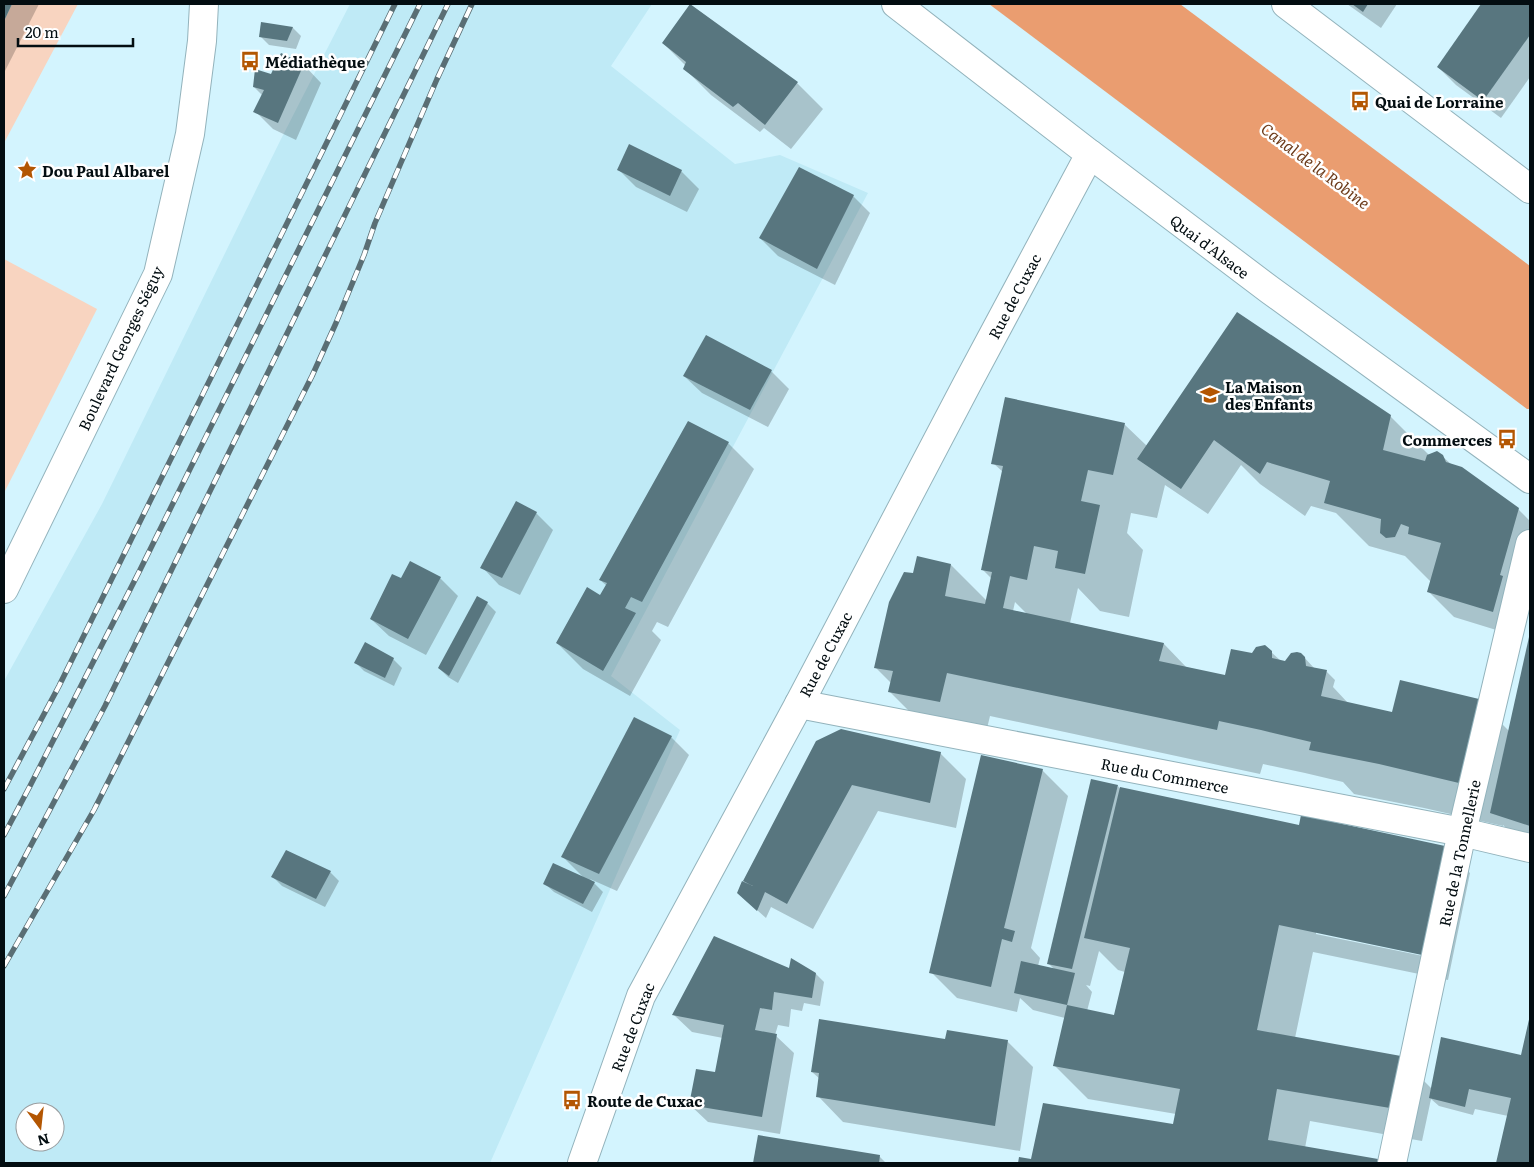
<svg xmlns="http://www.w3.org/2000/svg" width="1534" height="1167" font-family="Literata,serif">
	<style>
		.built { fill: #bfeaf6; fill-rule: evenodd }
		.green { fill: #f8d4c0 }
		.water { fill: #ea9d70 }
		.shadow { fill: #0003; fill-rule: evenodd }
		.building { fill: #58767f }
		.lines { fill: none; stroke-linecap: round; stroke-linejoin: round }
		.minor-casing { stroke: #93b3bc; stroke-width: 30 }
		.tertiary-casing { stroke: #93b3bc; stroke-width: 30 }
		.secondary-casing { stroke: #93b3bc; stroke-width: 30 }
		.minor { stroke: #fff; stroke-width: 28 }
		.tertiary { stroke: #fff; stroke-width: 28 }
		.secondary { stroke: #fff; stroke-width: 28 }
		.rail-casing { stroke: #5a6e74; stroke-width: 5.5 }
		.rail { stroke: #fff; stroke-width: 4; stroke-dasharray: 11; stroke-linecap: butt }
		.labels { text-anchor: middle; dominant-baseline: central; stroke-width: 5; stroke-linejoin: round; paint-order: stroke }
		.poi-label { font-size: 15px; font-weight: bold; fill: #030d11; stroke: #fff; text-anchor: start }
		.street-label { font-size: 15px; fill: #030d11; stroke: #fff }
		.water-label { font-size: 16px; font-style: italic; fill: #6c3a19; stroke: #fff }
	</style>
	<rect width="100%" height="100%" fill="#d3f4fe"/>
	<path class="built" d="M350 4H652L611 66 735 164 780 155 868 193 611 676 680 730 490 1163H4V681L102 504 281 139ZM25 1112H55V1142H25Z"/>
	<g class="green">
		<polygon points="12,4 78,4 4,143 4,21"/>
		<polygon points="4,259 97,309 4,493"/>
	</g>
	<polygon class="water" points="989,4 1180,4 1530,266 1530,409 1527,409"/>
	<g class="shadow">
		<polygon points="4,4 39,4 5,71 4,70"/>
		<polygon points="1347,4 1397,4 1381,28"/>
		<polygon points="1483,4 1530,4 1530,77 1501,118 1456,85 1438,67"/>
		<polygon points="691,5 797,83 823,109 791,149 764,128 760,132 711,95 685,69 686,66 663,43"/>
		<polygon points="262,23 293,28 301,36 296,49 269,45 260,36"/>
		<polygon points="281,54 304,65 321,83 296,140 273,129 255,111 262,95 254,87 271,76"/>
		<polygon points="618,169 681,171 699,189 687,212 636,187"/>
		<polygon points="853,196 870,213 835,285 778,256 760,238"/>
		<polygon points="771,371 789,389 768,427 702,393 684,376"/>
		<path d="M1390 416 1429 455 1442 456 1452 465 1518 509 1530 521V584L1519 637 1454 617 1428 591 1431 582 1405 556 1369 546 1336 513 1311 506 1305 516 1260 484 1241 465 1208 514 1165 485 1157 518 1131 513 1127 533 1143 550 1129 617 1100 611 1078 588 1070 623 1164 644 1188 669 1226 677 1251 654 1271 652 1281 661 1285 662 1301 654 1315 669 1326 671 1335 680 1333 687 1348 703 1393 713 1478 700 1509 731 1530 638V837L1509 831 1503 825V826L1424 808 1354 794 1343 782 1305 773 1263 764 1260 774 990 716 983 745 933 735 889 691 891 683 875 667 914 575 951 565 987 601 992 579 982 569 1003 472 993 463 1124 424 1147 446ZM1015 602 1027 614 1013 611Z"/>
		<polygon points="728,443 754,469 668,627 657,622 652,631 661,640 630,696 583,669 557,643 601,597 607,586 600,580"/>
		<polygon points="536,513 553,530 520,595 499,585 482,567"/>
		<polygon points="411,563 440,578 458,596 426,655 389,636 371,619 402,580"/>
		<polygon points="487,603 496,612 458,683 448,677 439,668"/>
		<polygon points="393,659 402,668 394,686 364,671 356,663"/>
		<polygon points="671,737 689,755 617,891 590,879 603,892 592,912 554,892 545,884 584,878 563,857"/>
		<polygon points="817,742 940,753 966,779 956,828 878,811 813,929 771,907 766,918 738,893 750,886 744,880"/>
		<path d="M1042 770 1068 796 1031 948 1040 958 1038 966 1055 970 1048 963 1118 786 1121 790 1298 826 1444 848 1470 873 1448 980 1313 952 1295 1038 1400 1057 1432 1089 1522 1056 1530 1016V1163H1497L1508 1116 1475 1109 1473 1115 1439 1106 1431 1099 1422 1141 1310 1121 1305 1148 1378 1160 1381 1163H1019L1020 1159 1035 1161 1174 1125 1176 1114 1088 1099 1055 1066 1065 1018 1033 1010 1020 998 1017 1012 957 998 931 972ZM1316 932 1429 955 1428 957 1316 934ZM1099 951 1118 970 1125 972 1114 1017 1087 1011 1092 992 1086 985 1090 986Z"/>
		<polygon points="287,851 330,872 339,881 325,907 282,886 273,877"/>
		<polygon points="790,970 816,974 824,982 820,1006 804,1003 802,1011 791,1009 789,1027 778,1025 775,1035 794,1053 780,1134 708,1122 690,1105 716,1074 723,1038 692,1032 674,1015"/>
		<polygon points="946,1040 1007,1041 1033,1067 1020,1151 843,1122 818,1096 820,1079 812,1072"/>
		<polygon points="759,1136 879,1156 886,1163 754,1163"/>
	</g>
	<g class="building">
		<polygon points="4,4 12,4 4,21"/>
		<polygon points="690,4 798,82 765,125 738,103 733,107 683,69 686,62 662,43"/>
		<polygon points="1352,4 1368,4 1363,12"/>
		<polygon points="1481,4 1530,4 1530,35 1483,101 1437,67"/>
		<polygon points="261,22 293,27 287,41 259,37"/>
		<polygon points="281,53 304,64 278,123 253,112 264,90 253,87 255,69 271,74"/>
		<polygon points="629,144 682,170 670,196 617,170"/>
		<polygon points="799,167 854,195 817,269 759,238"/>
		<polygon points="1237,312 1391,415 1383,450 1425,461 1427,455 1437,451 1443,455 1446,462 1462,467 1519,508 1500,575 1503,576 1493,612 1427,592 1441,543 1408,534 1409,527 1401,524 1395,537 1386,538 1380,533 1381,519 1324,503 1330,481 1267,462 1260,474 1214,440 1181,489 1137,459"/>
		<polygon points="706,335 772,370 750,410 683,376"/>
		<polygon points="1005,397 1125,423 1113,475 1088,470 1081,501 1100,505 1085,574 1055,568 1058,551 1034,546 1027,580 1010,576 1003,608 1164,643 1159,661 1225,675 1231,649 1252,653 1256,647 1265,645 1272,651 1272,658 1285,661 1291,653 1297,652 1301,653 1305,657 1306,666 1327,670 1321,696 1392,712 1400,680 1479,699 1459,783 1379,764 1309,750 1311,742 1261,730 1219,721 1217,730 947,673 940,702 888,692 893,671 874,668 889,602 904,572 913,573 917,556 951,564 945,596 985,604 992,572 981,570 1003,466 991,464"/>
		<polygon points="688,421 729,442 642,602 631,597 625,608 636,613 603,671 556,643 587,587 600,595 607,583 599,580"/>
		<polygon points="516,501 537,512 502,578 480,568"/>
		<polygon points="410,561 441,577 408,639 370,619 392,574 401,578"/>
		<polygon points="477,596 488,602 449,676 438,668"/>
		<polygon points="1529,637 1530,637 1530,826 1490,813"/>
		<polygon points="365,642 394,658 385,678 354,663"/>
		<polygon points="634,717 672,736 599,874 561,857"/>
		<polygon points="841,729 941,752 930,803 852,785 787,904 765,892 757,911 737,893 742,881 753,886 743,881 816,741"/>
		<polygon points="981,755 1043,769 1004,928 1015,931 1012,942 1002,939 991,987 929,973"/>
		<polygon points="1091,779 1118,785 1072,969 1047,964"/>
		<polygon points="1120,787 1299,825 1301,815 1445,846 1422,955 1279,925 1257,1030 1401,1056 1390,1108 1277,1089 1268,1140 1378,1159 1377,1163 1018,1163 1019,1157 1031,1159 1043,1103 1173,1124 1180,1089 1053,1066 1067,1005 1114,1015 1130,948 1084,938"/>
		<polygon points="286,850 331,871 316,899 271,877"/>
		<polygon points="553,863 595,882 583,904 543,884"/>
		<polygon points="714,936 789,968 791,958 816,973 812,998 774,992 772,1010 760,1008 755,1030 777,1034 762,1117 689,1105 696,1069 715,1072 724,1025 672,1015"/>
		<polygon points="1021,961 1075,973 1067,1005 1014,993"/>
		<polygon points="1530,1015 1530,1163 1496,1163 1511,1098 1469,1089 1465,1107 1429,1098 1441,1037 1521,1055"/>
		<polygon points="819,1019 945,1039 947,1030 1008,1040 995,1126 816,1097 819,1073 811,1072"/>
		<polygon points="758,1135 880,1155 879,1163 753,1163"/>
	</g>
	<g class="lines">
		<defs>
			<g id="minor">
				<polyline points="1286,4 1530,189"/>
				<polyline points="1090,154 1270,290 1530,479"/>
				<polyline points="799,704 1462,832 1530,848"/>
				<polyline points="1392,1163 1462,832 1530,544"/>
			</g>
			<polyline id="tertiary" points="582,1163 641,996 799,704 967,384 1090,154 896,4"/>
			<polyline id="secondary" points="4,589 158,274 190,134 202,41 204,4"/>
		</defs>
		<use href="#minor" class="minor-casing"/>
		<use href="#tertiary" class="tertiary-casing"/>
		<use href="#secondary" class="secondary-casing"/>
		<use href="#minor" class="minor"/>
		<use href="#tertiary" class="tertiary"/>
		<use href="#secondary" class="secondary"/>
		<defs>
			<g id="rail">
				<polyline points="4,789 59,686 395,4"/>
				<polyline points="4,835 30,786 140,570 420,4"/>
				<polyline points="4,896 105,706 448,4"/>
				<polyline points="4,966 94,810 312,376 336,323 364,255 375,223 437,79 472,4"/>
			</g>
		</defs>
		<use href="#rail" class="rail-casing"/>
		<use href="#rail" class="rail"/>
	</g>
	<defs>
		<symbol id="bus-bare" viewBox="-9 -9 18 18"><path d="M-5-6H5V4H4V6H2V4H-2V6H-4V4H-5ZM-3.5-4V0h7V-4ZM-3.5 1.2v1.5H-2V1.2ZM2 1.2v1.5H3.5V1.2Z" fill="#b35602" stroke="#fff" stroke-width="2.5" paint-order="stroke"/></symbol>
		<symbol id="sight-bare" viewBox="-9 -9 18 18"><path d="M0-6L1.8-2.2L6-1.7L2.9 1.2L3.7 5.4L0 3.3L-3.7 5.4L-2.9 1.2L-6-1.7L-1.8-2.2Z" fill="#b35602" stroke="#fff" stroke-width="2.5" paint-order="stroke"/></symbol>
		<symbol id="school-bare" viewBox="-9 -9 18 18"><path d="M0-5L7-2L0 1L-7-2ZM-4 1L0 2.5L4 1V4Q0 6-4 4Z" fill="#b35602" stroke="#fff" stroke-width="2.5" paint-order="stroke"/></symbol>
	</defs>
	<g fill-rule="evenodd">
		<use href="#bus-bare" x="236" y="47" width="28" height="28"/>
		<use href="#bus-bare" x="1346" y="87" width="28" height="28"/>
		<use href="#sight-bare" x="13" y="156" width="28" height="28"/>
		<use href="#school-bare" x="1196" y="381" width="28" height="28"/>
		<use href="#bus-bare" x="1493" y="425" width="28" height="28"/>
		<use href="#bus-bare" x="558" y="1086" width="28" height="28"/>
	</g>
	<g class="labels">
		<g class="poi-label">
			<text x="265" y="61">Médiathèque</text>
			<text x="1375" y="101">Quai de Lorraine</text>
			<text x="42" y="170">Dou Paul Albarel</text>
			<text x="1225" y="386">La Maison<tspan x="1225" dy="17">des Enfants</tspan></text>
			<text x="1492" y="439" text-anchor="end">Commerces</text>
			<text x="587" y="1100">Route de Cuxac</text>
		</g>
		<g class="street-label">
			<text transform="translate(1210 246) rotate(37)">Quai d'Alsace</text>
			<text transform="translate(1014 296) rotate(-62)">Rue de Cuxac</text>
			<text transform="translate(120 348) rotate(-65)">Boulevard Georges Séguy</text>
			<text transform="translate(825 654) rotate(-62)">Rue de Cuxac</text>
			<text transform="translate(1165 775) rotate(11)">Rue du Commerce</text>
			<text transform="translate(1459 853) rotate(-78)">Rue de la Tonnellerie</text>
			<text transform="translate(632 1027) rotate(-69)">Rue de Cuxac</text>
		</g>
		<g class="water-label">
			<text transform="translate(1316 165) rotate(37)">Canal de la Robine</text>
		</g>
	</g>
	<rect width="1534" height="1167" fill="none" stroke="#030d11" stroke-width="10"/>
	<g transform="translate(40 1127) rotate(165)"><circle r="24" fill="#ffffff" stroke="#9a9ea0"/>
	<path d="M0-4L9 19L0 12L-9 19Z" fill="#b35602"/>
	<text y="-8" font-size="14" font-weight="bold" text-anchor="middle" fill="#030d11">N</text>
	</g>
	<path d="M18 38v8h115v-8" fill="none" stroke="#030d11" stroke-width="2.5"/>
	<text x="25" y="38" font-size="15" fill="#030d11" stroke="#ffffff" stroke-width="4" paint-order="stroke">20 m</text>
</svg>
